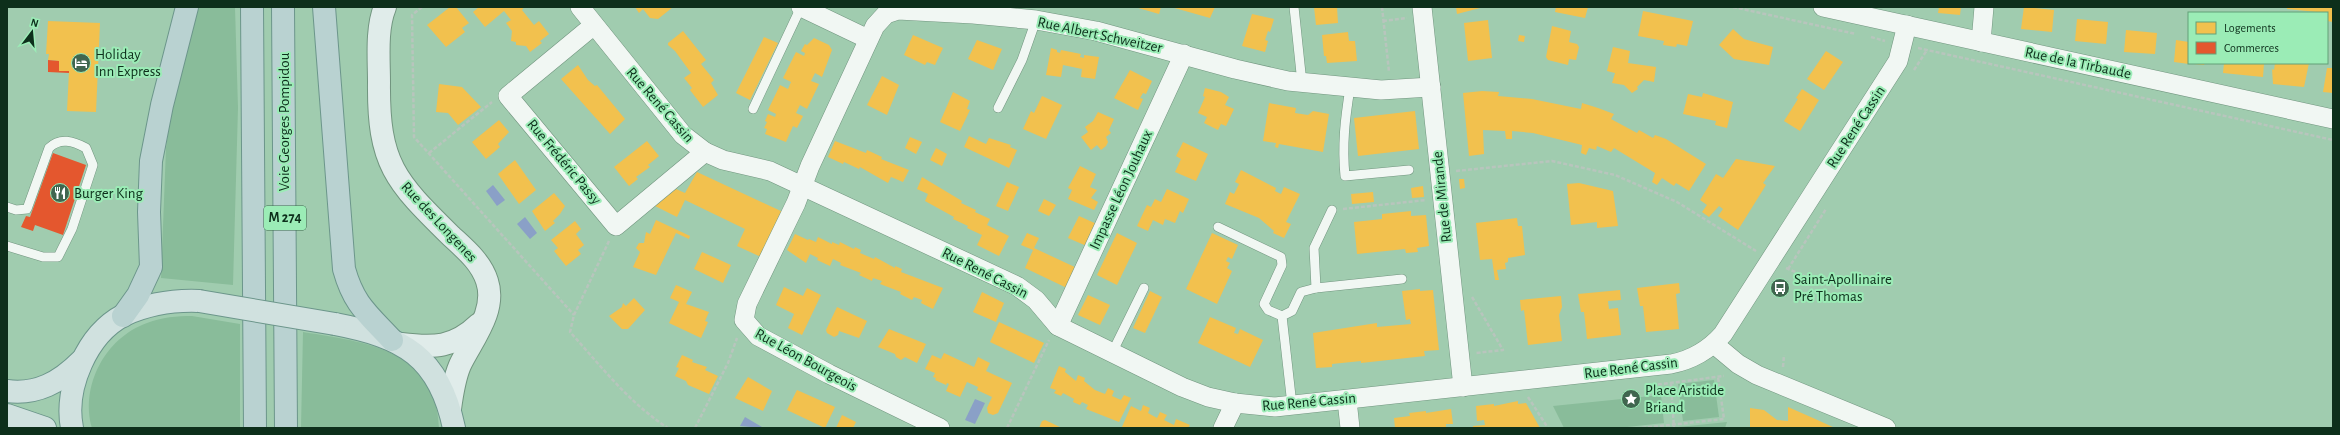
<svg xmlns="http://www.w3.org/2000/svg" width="2340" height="435" font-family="'Alegreya Sans',sans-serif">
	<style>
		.green { fill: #89bc9a }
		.water { fill: #8aa0c7 }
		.homes { fill: #f2c14e }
		.shops { fill: #e4572e }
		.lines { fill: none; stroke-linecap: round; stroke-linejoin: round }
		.lane-casing { stroke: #71957f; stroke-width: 10 }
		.street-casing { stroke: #71957f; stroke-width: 20 }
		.secondary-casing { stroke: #71957f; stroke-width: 24 }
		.primary-casing { stroke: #6c968b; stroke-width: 24 }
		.highway-casing { stroke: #6c968b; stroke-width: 24 }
		.path { stroke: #b8c5bd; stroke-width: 2.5; stroke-dasharray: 4 2; stroke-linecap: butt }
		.lane { stroke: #f1f7f3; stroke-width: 9 }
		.street { stroke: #f1f7f3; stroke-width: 19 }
		.secondary { stroke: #e0ecea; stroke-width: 22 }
		.primary { stroke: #d0e1df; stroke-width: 22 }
		.highway { stroke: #b9d2d1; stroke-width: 22 }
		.primary-bridge-casing { stroke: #6c968b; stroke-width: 24; stroke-linecap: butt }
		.primary-bridge { stroke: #d0e1df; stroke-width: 22 }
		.labels { text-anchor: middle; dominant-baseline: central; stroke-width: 4; stroke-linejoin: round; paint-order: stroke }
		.shield { fill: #9becb6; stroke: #38684a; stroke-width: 1 }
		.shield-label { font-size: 14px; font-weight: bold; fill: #0d2f1b }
		.street-label { font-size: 15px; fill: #0d2f1b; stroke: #9becb6 }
		.poi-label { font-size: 15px; fill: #0d2f1b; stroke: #9becb6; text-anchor: start }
	</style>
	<rect width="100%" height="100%" fill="#a0ccaf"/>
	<g class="green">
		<polygon points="197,7 235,7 238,108 233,285 161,278 166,148 170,120"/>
		<path d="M192 316 240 324V428H92C80 386 105 338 147 323 162 317 177 316 192 316Z"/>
		<path d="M303 332C364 342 437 349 439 428H301Z"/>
		<polygon points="1714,380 1719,417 1683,421 1678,384"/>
		<polygon points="1661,395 1664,423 1618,428 1564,428 1553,406"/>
		<polygon points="1727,422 1725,428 1669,428"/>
	</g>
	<g class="water">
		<polygon points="493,185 505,200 497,206 486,191"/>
		<polygon points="525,217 537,233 530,239 517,224"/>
		<polygon points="975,399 985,403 975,424 965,420"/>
		<polygon points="745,417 762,427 761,428 740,426"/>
	</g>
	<g class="homes">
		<polygon points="450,7 456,7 469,23 462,28 465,32 446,47 427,25"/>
		<polygon points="479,7 524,7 522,10 534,25 539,21 549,34 540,41 542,43 530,52 526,46 516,45 516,42 511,41 512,31 506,23 511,20 504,11 485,27 473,12"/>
		<polygon points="635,7 673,7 658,19 650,18 643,9 639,13"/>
		<polygon points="1135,7 1161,7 1159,14"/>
		<polygon points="1171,7 1215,7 1210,18"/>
		<polygon points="1314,7 1337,7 1338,23 1316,25"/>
		<polygon points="1456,7 1479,7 1480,8 1457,14"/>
		<polygon points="1556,7 1588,7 1585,18 1555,12"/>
		<polygon points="1939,7 1961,7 1960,15 1938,13"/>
		<polygon points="2024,7 2054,10 2052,32 2021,29"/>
		<polygon points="2287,7 2333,7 2333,22 2327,21 2327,13 2287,9"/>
		<polygon points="1643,11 1693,21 1687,46 1677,44 1676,47 1663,45 1664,41 1638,36"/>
		<polygon points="1252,14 1274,19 1270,32 1268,31 1265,40 1268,41 1265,52 1242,46"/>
		<polygon points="2077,19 2108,22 2106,44 2075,41"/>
		<polygon points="1488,20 1492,58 1468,61 1464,23"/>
		<polygon points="48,21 100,23 96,112 67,111 69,71 59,71 59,61 48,60 49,54 46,54"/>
		<polygon points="1552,26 1571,31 1569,42 1577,44 1579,47 1576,60 1569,59 1568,65 1548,60 1546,57"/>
		<polygon points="1733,29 1744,39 1773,47 1769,65 1734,59 1719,45"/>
		<polygon points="2126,30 2157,33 2155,54 2124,52"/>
		<polygon points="683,31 706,60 701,64 714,80 711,83 718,95 703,107 690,90 692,88 684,78 691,73 675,51 668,45 668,43"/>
		<polygon points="1348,32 1349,41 1355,41 1357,61 1327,63 1326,56 1324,56 1322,35"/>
		<polygon points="913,35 943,48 935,65 927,62 925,65 904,55"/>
		<polygon points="1519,35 1525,36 1524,42 1518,41"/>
		<polygon points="764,37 778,43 750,100 736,93"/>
		<polygon points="814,38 829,45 832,50 822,77 815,73 811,81 819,84 807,109 800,105 796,113 803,116 797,128 793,126 786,142 765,134 767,129 764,128 767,122 765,121 768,114 775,117 776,114 768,110 780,85 788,89 791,82 783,78 796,52 804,56 805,53 801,51 805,44 807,45"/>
		<polygon points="977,40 1002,49 993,70 968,59"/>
		<polygon points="2176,40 2189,42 2189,64 2174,62"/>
		<polygon points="1613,47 1630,51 1628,63 1656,67 1654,82 1644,80 1637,87 1638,89 1632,93 1624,85 1612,83 1615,73 1607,71"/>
		<polygon points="1051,48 1057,50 1057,52 1060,53 1061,50 1081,54 1080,57 1084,58 1084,55 1099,57 1095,79 1081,77 1082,69 1063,65 1061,77 1046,75"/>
		<polygon points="1826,51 1843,62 1824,90 1807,79"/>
		<polygon points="2194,63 2205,63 2204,65 2194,64"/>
		<polygon points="2224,63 2264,63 2263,77 2223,73"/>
		<polygon points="2275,63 2309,63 2304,87 2273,84 2272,69 2274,70"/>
		<polygon points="578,65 588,80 595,86 597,85 625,119 610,134 561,79"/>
		<polygon points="2327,68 2333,68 2333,93 2323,92"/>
		<polygon points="1130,70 1152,81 1146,94 1143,93 1140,98 1143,99 1138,110 1114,98"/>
		<polygon points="882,76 899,85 887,115 867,105"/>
		<polygon points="439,84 462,87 481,107 458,125 448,113 436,112"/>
		<polygon points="1205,88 1221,92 1229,97 1225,105 1234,109 1226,126 1221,124 1218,130 1204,123 1207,117 1198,113 1205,97 1203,96"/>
		<polygon points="1802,89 1819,100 1800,131 1784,121 1798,99 1796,98"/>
		<polygon points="1482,91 1499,92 1498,96 1532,99 1581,109 1582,103 1598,108 1614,114 1611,119 1637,133 1639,130 1653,138 1655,135 1666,139 1706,164 1689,191 1676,183 1674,186 1662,178 1657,185 1652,182 1655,173 1614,148 1611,152 1597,146 1596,150 1589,148 1586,155 1581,153 1582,145 1533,133 1512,131 1512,139 1506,139 1505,131 1483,130 1484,154 1469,156 1463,93"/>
		<polygon points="953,92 970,101 967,109 970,110 960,131 940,122"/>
		<polygon points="1703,93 1733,102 1727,128 1715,125 1716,121 1683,114 1688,94 1702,97"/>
		<polygon points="1042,96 1062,105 1046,139 1023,129 1031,111 1034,113"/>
		<polygon points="1269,103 1296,108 1295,113 1308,115 1313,111 1329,114 1323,152 1279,144 1278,148 1275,147 1276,143 1263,141"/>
		<polygon points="1415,111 1419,149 1358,156 1354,118"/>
		<polygon points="1098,112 1114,119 1109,130 1111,133 1106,137 1108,142 1106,146 1101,150 1097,145 1091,150 1081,137 1088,132 1085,127 1093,121"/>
		<polygon points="499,120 509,132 498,144 500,147 486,159 472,142"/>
		<polygon points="969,136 986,144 989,138 1011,145 1010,147 1017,150 1009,168 964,147"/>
		<polygon points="910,137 922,142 916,154 905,148"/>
		<polygon points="647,141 659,156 648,165 650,167 636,177 638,179 629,186 614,167"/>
		<polygon points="835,141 866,153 867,150 882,157 881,159 909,170 903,182 891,177 888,183 860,167 859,169 844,162 843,164 828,157"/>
		<polygon points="1183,142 1208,154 1196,181 1175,172 1181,159 1176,156"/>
		<polygon points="936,148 947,154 942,166 930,160"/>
		<polygon points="1736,159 1775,166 1763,183 1766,185 1738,230 1718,216 1723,209 1719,206 1709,217 1702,212 1707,205 1700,200 1716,174 1723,178"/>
		<polygon points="515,160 536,190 519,204 498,174"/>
		<polygon points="1080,166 1096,174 1090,187 1097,190 1091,198 1098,202 1094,210 1068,199 1072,190 1068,188"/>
		<polygon points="1241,170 1276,188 1275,191 1281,194 1284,187 1300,194 1286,222 1291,224 1284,238 1273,233 1274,231 1259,218 1225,204 1230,192 1234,194 1239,184 1235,182"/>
		<polygon points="697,172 783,212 761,257 737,246 745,229 685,200 677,217 655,206 676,189 685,193"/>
		<polygon points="922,177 962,201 961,203 976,210 975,212 990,219 987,225 1009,236 999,256 977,245 982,235 967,228 968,226 953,219 954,217 925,201 928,194 917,189"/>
		<polygon points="1459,179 1464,179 1465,188 1460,189"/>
		<polygon points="1007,182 1019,187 1008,211 996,206"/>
		<polygon points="1579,183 1613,191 1618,226 1597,228 1597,222 1571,225 1567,184"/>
		<polygon points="1423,186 1424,197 1412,198 1411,188"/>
		<polygon points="1167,189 1189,199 1183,213 1180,211 1175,223 1165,219 1163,225 1153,220 1148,231 1137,226 1147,205 1151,207 1155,199 1161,202"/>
		<polygon points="1373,192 1374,202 1352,204 1351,194"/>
		<polygon points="554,193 565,206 560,214 553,221 555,223 545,231 532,211"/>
		<polygon points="1044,199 1056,205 1049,216 1038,211"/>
		<polygon points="1411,211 1411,216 1426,215 1429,246 1417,248 1418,252 1406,253 1405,249 1357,254 1354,222 1382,219 1382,214"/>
		<polygon points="1079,216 1099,225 1089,247 1068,238"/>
		<polygon points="1517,218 1518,226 1522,226 1525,255 1508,258 1508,262 1505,263 1506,269 1497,270 1499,280 1495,280 1492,259 1480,260 1476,223"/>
		<polygon points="656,220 690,236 689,239 676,233 656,275 633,267 640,252 636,248 639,243 644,243 646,232 650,234"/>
		<polygon points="575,221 581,229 576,234 584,245 578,250 581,254 566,266 554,251 558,248 551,240"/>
		<polygon points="1027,233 1039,238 1034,248 1079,269 1069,289 1025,268 1033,250 1021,245"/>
		<polygon points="1117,233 1137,243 1117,285 1097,275"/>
		<polygon points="1212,233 1238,245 1232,259 1228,257 1226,261 1230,263 1227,268 1232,271 1217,304 1186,289"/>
		<polygon points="795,234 808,240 809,239 816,242 818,237 832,244 832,242 839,245 840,242 854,249 855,247 861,250 860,253 874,259 875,257 895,268 895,266 902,269 901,272 943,288 933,309 921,303 922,300 914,297 912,300 900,294 901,292 880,284 882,281 873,278 872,281 859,275 861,273 840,265 841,263 833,259 830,266 817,260 818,258 810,254 806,263 787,250"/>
		<polygon points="702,252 731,265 723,283 694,269"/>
		<polygon points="1679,283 1680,293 1676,294 1679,329 1646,332 1643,306 1640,306 1637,288"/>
		<polygon points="676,285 692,292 686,304 709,312 705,321 708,322 701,338 669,323 679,302 670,298"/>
		<polygon points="784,287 803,296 807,288 821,295 802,335 788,328 794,314 776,305"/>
		<polygon points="1420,289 1420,291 1433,290 1439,350 1424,351 1425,356 1361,363 1361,361 1332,364 1332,367 1316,368 1313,333 1377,323 1377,327 1411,324 1410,319 1406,320 1402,291"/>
		<polygon points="1620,290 1621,300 1608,301 1609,309 1618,308 1621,335 1587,339 1584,312 1581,312 1578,294"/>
		<polygon points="1150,291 1162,297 1145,333 1133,328"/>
		<polygon points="982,292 1004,303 996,322 973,312"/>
		<polygon points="1088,295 1110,305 1100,325 1078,315"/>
		<polygon points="1561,296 1562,307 1559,315 1562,341 1528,345 1524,310 1521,311 1520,300"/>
		<polygon points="634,298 645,310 628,329 622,329 609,316 622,307 623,303 626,306"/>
		<polygon points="837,307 867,321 859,338 839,331 838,335 834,337 827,333 826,330"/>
		<polygon points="1210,317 1236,328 1234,333 1238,334 1240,329 1263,340 1250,367 1198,343"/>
		<polygon points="999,322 1044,343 1034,363 990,342"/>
		<polygon points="889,329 926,344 917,363 905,357 901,360 896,357 895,354 878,347"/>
		<polygon points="944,353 974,367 978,357 990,363 986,371 1012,383 998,413 993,415 988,413 987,408 992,397 977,390 978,387 967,382 960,397 946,391 949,384 947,383 946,385 935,380 936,378 933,377 935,373 925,369 932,355 941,359"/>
		<polygon points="682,355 693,360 692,362 707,367 705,370 718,376 709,394 688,385 686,381 675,376 679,368 676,367"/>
		<polygon points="1059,366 1066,369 1065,372 1076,381 1078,375 1085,378 1084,381 1095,390 1105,394 1108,388 1114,391 1112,396 1121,400 1124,395 1131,398 1119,422 1086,409 1088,405 1082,402 1080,405 1073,402 1074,399 1063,393 1061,396 1054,393 1056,390 1050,388"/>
		<polygon points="748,377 772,391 763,411 735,398"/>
		<polygon points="797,390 835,407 825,428 787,410"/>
		<polygon points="1518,401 1518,404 1526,403 1540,428 1473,428 1473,426 1485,425 1484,420 1477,421 1476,406 1494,404 1494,406"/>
		<polygon points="1143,405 1150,408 1148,413 1157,418 1160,412 1167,415 1164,420 1174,425 1176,419 1190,425 1188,428 1122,427 1131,406 1141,411"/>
		<polygon points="1788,407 1813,418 1835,428 1750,428 1750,408 1764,410 1777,420 1788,421"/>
		<polygon points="1451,409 1453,424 1446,424 1446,428 1395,428 1394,418 1410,416 1409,413 1426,411 1426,413"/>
		<polygon points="842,415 856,422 853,428 836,428"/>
		<polygon points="1045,420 1062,428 1039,428 1042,421"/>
	</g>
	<g class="shops">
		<polygon points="48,60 59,61 59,71 69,71 69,73 48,72"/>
		<polygon points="53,153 86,165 63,235 35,225 33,231 21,227 26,216 30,217"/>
	</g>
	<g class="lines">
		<defs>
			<g id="lane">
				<polyline points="1294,7 1302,83"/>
				<path d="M1350 88C1345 119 1342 145 1345 176L1409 170"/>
				<polyline points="998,108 1022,60 1036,20"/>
				<polyline points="753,109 801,7"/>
				<path d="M7 207 16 210 27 209 49 148C60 137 73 141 86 148L93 165 72 229 58 257H43L7 246"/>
				<polyline points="1218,227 1281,257 1282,265 1264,304 1268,310 1282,316"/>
				<polyline points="1316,288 1402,279"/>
				<polyline points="1112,353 1144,288"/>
				<polyline points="1292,405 1282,316 1292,311 1301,292 1316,288 1314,248 1332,210"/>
			</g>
			<g id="street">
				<path d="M580 7 683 135 705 152 723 160 770 171 1017 286 1036 300 1058 326 1182 387 1208 397 1235 403 1275 407 1671 364C1692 360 1708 351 1723 334L1898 61 1907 25"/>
				<polyline points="801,7 868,39"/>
				<polyline points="1422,7 1463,387"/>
				<polyline points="1823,7 2333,119"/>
				<polyline points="594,25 508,96 616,226 705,152"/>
				<polyline points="1981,42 1984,7"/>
				<polyline points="1058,326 1184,54"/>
				<polyline points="1714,344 1738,364 1757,375 1886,428"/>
				<polyline points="1347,400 1350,428"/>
				<polyline points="940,428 829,374 758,336 744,320 747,304 796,203 810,166 875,26 886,14 898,10 973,14 1036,20 1096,31 1235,69 1288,81 1381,90 1431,87"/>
				<polyline points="1223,428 1235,403"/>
			</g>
			<g id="secondary">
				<path d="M385 7C376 29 379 59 379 82 378 164 395 181 451 236 465 249 481 262 487 281 497 311 472 340 460 365 454 379 452 394 450 409"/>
				<path d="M401 344C434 348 454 348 479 324"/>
			</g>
			<g id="primary">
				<path d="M335 324C403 337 439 356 454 428"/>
				<path d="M7 391C37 395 60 382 81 361"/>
				<polyline points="7,415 45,428"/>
				<path d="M72 428C64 388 87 334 124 315 148 304 173 300 199 301"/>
			</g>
			<g id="highway">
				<polyline points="252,7 255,428"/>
				<polyline points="283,7 286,428"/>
				<path d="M324 7 344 269C354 305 368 314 392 340"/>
				<polyline points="123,316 138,295 151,267 149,212 151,161 162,105 187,7"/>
			</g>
		</defs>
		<use href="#lane" class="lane-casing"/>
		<use href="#street" class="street-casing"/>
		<use href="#secondary" class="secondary-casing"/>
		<use href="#primary" class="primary-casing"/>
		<use href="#highway" class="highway-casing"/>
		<g class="path">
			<polyline points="422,7 412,15 414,137 574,315"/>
			<polyline points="1382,7 1389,72"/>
			<polyline points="1733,7 1856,34"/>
			<polyline points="1383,21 1407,18"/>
			<polyline points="1871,37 1885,41"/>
			<polyline points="1918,48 2333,140"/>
			<polyline points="1914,70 1927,50"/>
			<polyline points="429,153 492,102"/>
			<polyline points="1456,171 1552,161 1615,175 1677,202 1756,251"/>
			<polyline points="1343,209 1426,200"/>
			<path d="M609 241 574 315 570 332C601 366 629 403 668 428"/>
			<polyline points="1786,268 1814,280"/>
			<polyline points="1788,269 1826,209"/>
			<polyline points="1472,297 1503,350 1476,353"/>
			<polyline points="1783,367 1784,355"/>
			<polyline points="1671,384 1674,428"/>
			<polyline points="1646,386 1724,376"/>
			<polyline points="1528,397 1548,428"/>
			<polyline points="695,428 728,363 737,338"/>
			<polyline points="1007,428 1049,340"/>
			<polyline points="1642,428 1724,419 1718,377"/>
		</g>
		<use href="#lane" class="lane"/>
		<use href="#street" class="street"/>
		<use href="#secondary" class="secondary"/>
		<use href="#primary" class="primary"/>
		<use href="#highway" class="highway"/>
		<defs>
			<polyline id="primary-bridge" points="199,301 335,324"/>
		</defs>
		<use href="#primary-bridge" class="primary-bridge-casing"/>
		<use href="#primary-bridge" class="primary-bridge"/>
	</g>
	<defs>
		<symbol id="hotel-disc" viewBox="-11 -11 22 22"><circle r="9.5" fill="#40664f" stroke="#9becb6"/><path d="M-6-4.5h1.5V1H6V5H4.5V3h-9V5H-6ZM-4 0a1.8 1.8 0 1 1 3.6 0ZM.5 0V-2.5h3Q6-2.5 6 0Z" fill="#fff"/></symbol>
		<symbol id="restaurant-disc" viewBox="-11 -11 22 22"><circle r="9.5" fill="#40664f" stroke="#9becb6"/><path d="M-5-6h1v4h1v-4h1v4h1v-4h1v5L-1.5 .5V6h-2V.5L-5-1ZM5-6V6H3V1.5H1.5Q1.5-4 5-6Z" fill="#fff"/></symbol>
		<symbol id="bus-disc" viewBox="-11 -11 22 22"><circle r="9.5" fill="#40664f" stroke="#9becb6"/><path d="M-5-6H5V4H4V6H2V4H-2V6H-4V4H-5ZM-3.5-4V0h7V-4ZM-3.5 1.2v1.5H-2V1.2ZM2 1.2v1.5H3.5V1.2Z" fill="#fff"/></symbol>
		<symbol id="sight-disc" viewBox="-11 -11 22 22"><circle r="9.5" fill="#40664f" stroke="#9becb6"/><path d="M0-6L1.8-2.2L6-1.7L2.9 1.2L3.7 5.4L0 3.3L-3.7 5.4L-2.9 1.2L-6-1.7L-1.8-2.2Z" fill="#fff"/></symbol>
	</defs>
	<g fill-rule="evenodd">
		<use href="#hotel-disc" x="70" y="52" width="22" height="22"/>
		<use href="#restaurant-disc" x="49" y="182" width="22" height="22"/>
		<use href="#bus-disc" x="1769" y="277" width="22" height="22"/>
		<use href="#sight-disc" x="1620" y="388" width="22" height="22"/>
	</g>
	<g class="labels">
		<rect class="shield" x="264" y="206" width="42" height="24" rx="3"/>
		<g class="shield-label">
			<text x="285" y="218">M 274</text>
		</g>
		<g class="street-label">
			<text transform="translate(1100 35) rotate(12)">Rue Albert Schweitzer</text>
			<text transform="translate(2078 63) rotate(12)">Rue de la Tirbaude</text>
			<text transform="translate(660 105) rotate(49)">Rue René Cassin</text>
			<text transform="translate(284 122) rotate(-90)">Voie Georges Pompidou</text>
			<text transform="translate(1856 127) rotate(-57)">Rue René Cassin</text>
			<text transform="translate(564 162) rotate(50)">Rue Frédéric Passy</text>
			<text transform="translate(1121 190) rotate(-65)">Impasse Léon Jouhaux</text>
			<text transform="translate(1442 197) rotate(-96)">Rue de Mirande</text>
			<text transform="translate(439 222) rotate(47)">Rue des Longenes</text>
			<text transform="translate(985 273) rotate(27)">Rue René Cassin</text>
			<text transform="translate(806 360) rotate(29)">Rue Léon Bourgeois</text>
			<text transform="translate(1631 368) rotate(-7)">Rue René Cassin</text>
			<text transform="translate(1309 402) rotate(-5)">Rue René Cassin</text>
		</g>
		<g class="poi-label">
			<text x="95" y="54">Holiday<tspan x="95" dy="17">Inn Express</tspan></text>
			<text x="74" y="193">Burger King</text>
			<text x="1794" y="279">Saint-Apollinaire<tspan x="1794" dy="17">Pré Thomas</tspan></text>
			<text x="1645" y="390">Place Aristide<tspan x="1645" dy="17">Briand</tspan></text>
		</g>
	</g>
	<rect width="2340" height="435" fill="none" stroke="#0d2f1b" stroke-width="16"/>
	<rect x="2188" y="12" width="140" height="52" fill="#9becb6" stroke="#62a078"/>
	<rect x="2196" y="22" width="20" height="12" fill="#f2c14e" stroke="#62a078"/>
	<text x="2224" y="32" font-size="12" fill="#0d2f1b">Logements</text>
	<rect x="2196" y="42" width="20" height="12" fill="#e4572e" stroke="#62a078"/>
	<text x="2224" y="52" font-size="12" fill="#0d2f1b">Commerces</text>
	<g transform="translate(32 32) rotate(16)" stroke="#9becb6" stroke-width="3" paint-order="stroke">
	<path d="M0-3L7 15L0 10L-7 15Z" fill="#0d2f1b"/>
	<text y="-6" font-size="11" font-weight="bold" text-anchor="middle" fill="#0d2f1b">N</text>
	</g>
</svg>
